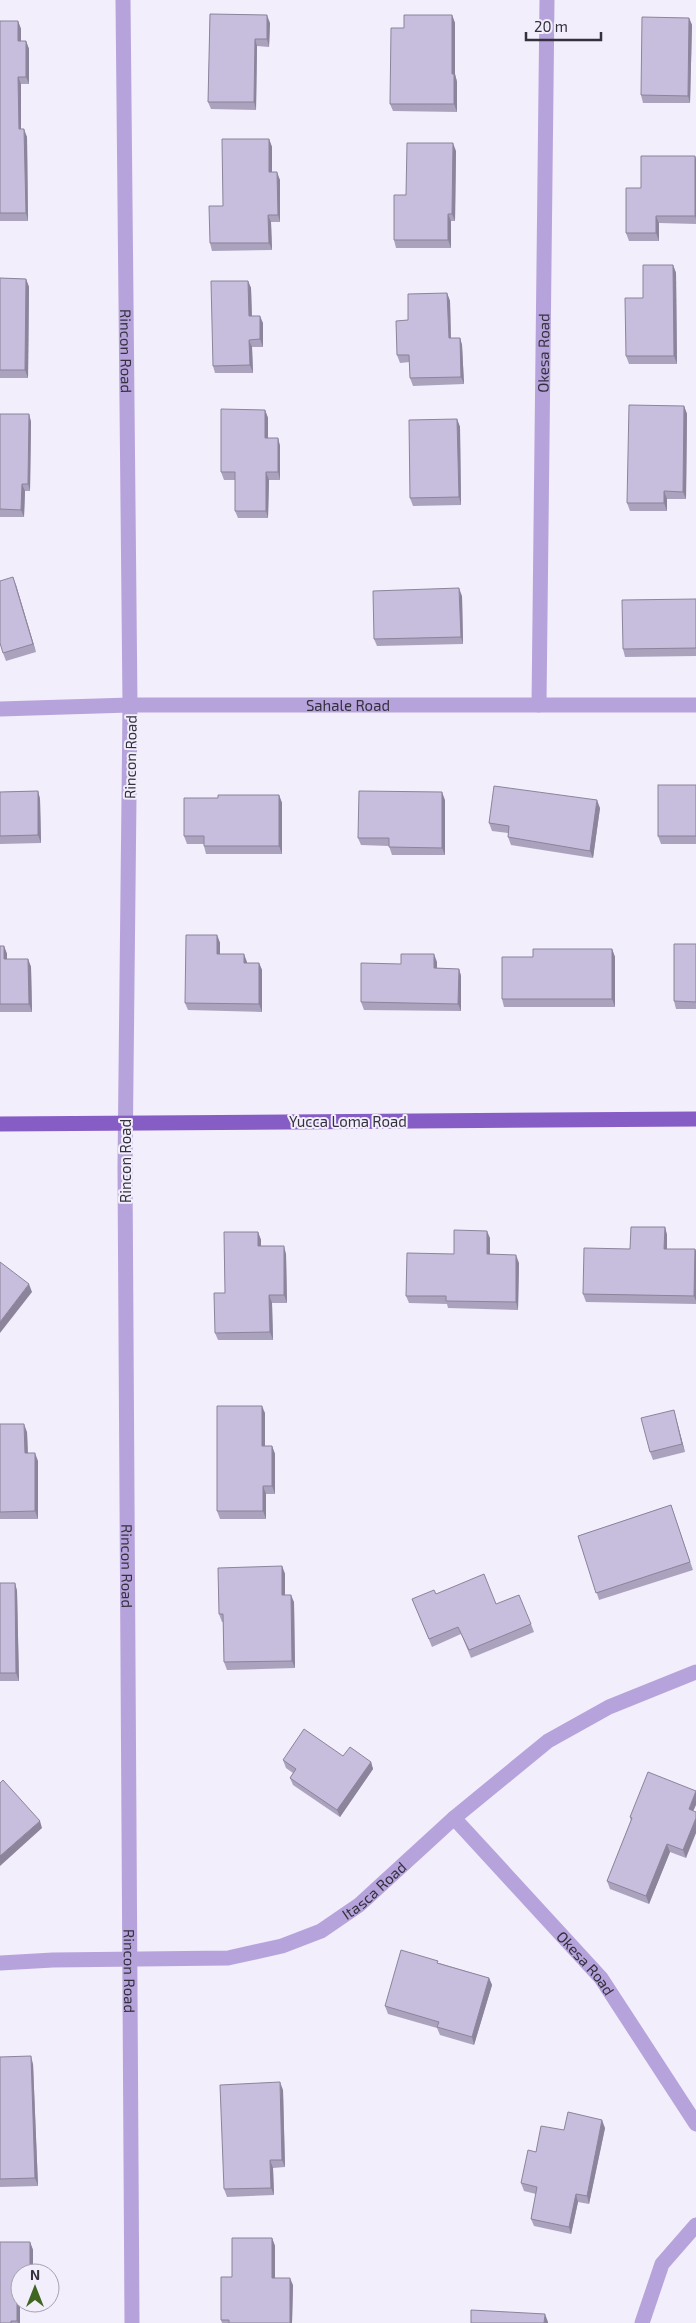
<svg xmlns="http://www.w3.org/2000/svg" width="696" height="2323" font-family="'Exo 2',sans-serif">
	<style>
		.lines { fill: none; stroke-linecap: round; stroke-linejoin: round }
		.minor { stroke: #b6a3dc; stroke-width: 15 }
		.major { stroke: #865dc5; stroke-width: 15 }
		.wall { fill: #aba3be }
		.shaded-wall { fill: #8b849b }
		.building { fill: #c7bddd; stroke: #8b849b }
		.labels { text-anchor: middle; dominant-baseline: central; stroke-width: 4; stroke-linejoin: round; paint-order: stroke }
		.street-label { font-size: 15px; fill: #34303d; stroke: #f2eefb }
	</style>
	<rect width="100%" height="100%" fill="#f2eefb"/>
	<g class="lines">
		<g class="minor">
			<path id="s1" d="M123 0 130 705 125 1167 132 2323"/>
			<path id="s2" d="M539 705 547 0"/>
			<path id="s3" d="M0 709 130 705H696"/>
			<path id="s4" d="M454 1818 601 1978 696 2124"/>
			<path id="s5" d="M0 1963 53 1960 228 1958 282 1946 321 1931 359 1905 454 1818 548 1741 609 1707 696 1672"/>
			<polyline points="642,2323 662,2264 696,2225"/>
		</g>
		<polyline class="major" points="0,1124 696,1119"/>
	</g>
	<g class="wall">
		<polygon points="210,14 270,23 269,47 257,46 256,110 211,109 208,102"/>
		<polygon points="452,15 455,23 455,74 457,82 457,112 393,111 390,104 404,28"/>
		<polygon points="689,18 692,25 690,103 643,103 641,95"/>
		<polygon points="0,21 18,21 21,29 21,41 26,41 29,49 29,84 21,84 21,129 27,137 28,221 0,221"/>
		<polygon points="269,139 272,147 272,172 280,180 280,222 271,222 272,250 212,251 210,243 223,206"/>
		<polygon points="456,151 455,221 451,221 451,248 396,248 394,240 406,195"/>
		<polygon points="695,156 696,159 696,224 659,223 659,241 629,241 626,233 641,188"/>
		<polygon points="673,265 676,273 677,364 629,364 626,356 643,298"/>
		<polygon points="0,278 26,279 29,287 28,378 0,378"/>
		<polygon points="248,281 251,288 252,316 263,323 263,347 252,347 253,373 215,373 213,366"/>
		<polygon points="447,293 450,301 451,338 460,338 462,345 464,384 413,386 410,378 410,362 400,363 397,355 408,320"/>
		<polygon points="684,406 687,414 686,499 667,499 667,511 630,511 627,503"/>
		<polygon points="265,410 268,418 268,438 278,438 280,446 280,480 269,480 268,518 238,518 235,511 235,480 224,480 221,472"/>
		<polygon points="0,414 29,414 31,422 30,491 25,491 24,517 0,517"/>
		<polygon points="457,419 460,427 461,505 413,506 410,498"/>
		<polygon points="16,585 36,652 6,661 3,653"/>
		<polygon points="462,596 463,644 377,646 374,639"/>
		<polygon points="696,599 696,656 625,657 623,649"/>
		<polygon points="696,785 696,844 661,844 658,836"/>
		<polygon points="38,791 40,799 41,843 0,844 0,792"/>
		<polygon points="279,795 282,803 282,854 206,854 204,846 204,844 187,844 184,836 218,798"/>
		<polygon points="445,800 445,855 392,855 389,846 361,845 358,838"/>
		<polygon points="600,808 593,858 511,845 508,837 508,833 492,831 489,823"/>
		<polygon points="217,935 220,943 220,954 247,962 247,963 259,963 262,970 262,1012 188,1010 185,1003"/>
		<polygon points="696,944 696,1009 676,1009 674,1001"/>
		<polygon points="0,946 4,946 7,954 7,959 28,959 31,967 32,1012 0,1012"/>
		<polygon points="612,949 615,957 615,1007 504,1007 502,999 533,957"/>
		<polygon points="437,962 437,968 459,969 461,976 461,1011 364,1010 361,1002 401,964"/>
		<polygon points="665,1227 667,1235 667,1249 695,1249 696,1251 696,1304 586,1302 583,1294"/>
		<polygon points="258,1232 261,1240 261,1246 286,1254 287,1303 272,1303 273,1340 218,1340 215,1333 225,1293"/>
		<polygon points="490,1238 490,1254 519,1263 518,1310 448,1308 447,1304 409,1303 406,1296 454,1254"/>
		<polygon points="674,1410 676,1418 685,1452 653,1460 650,1452"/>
		<polygon points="265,1413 265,1446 272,1446 275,1454 275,1494 266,1494 266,1519 220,1519 217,1511"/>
		<polygon points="0,1424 27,1432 28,1453 38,1461 38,1519 0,1519"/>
		<polygon points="671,1505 693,1570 599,1600 578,1536"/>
		<polygon points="282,1566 285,1574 285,1595 294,1602 295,1668 227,1670 224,1662 223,1622 222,1622 219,1614"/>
		<polygon points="0,1583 15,1583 17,1591 19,1681 0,1681"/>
		<polygon points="436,1594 496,1604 531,1624 534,1632 471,1658 461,1634 432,1647 412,1599"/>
		<polygon points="343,1756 371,1762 373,1769 340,1817 293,1785 290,1778 293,1773 286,1768 283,1760"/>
		<polygon points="694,1811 686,1858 670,1852 649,1904 610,1889 607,1881 631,1821 630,1817"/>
		<polygon points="439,1963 489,1978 492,1985 474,2045 440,2035 437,2028 388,2014 385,2006"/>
		<polygon points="0,2057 33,2064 38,2186 0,2187"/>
		<polygon points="283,2090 285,2167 273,2168 274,2195 227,2197 224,2189"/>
		<polygon points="605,2128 589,2204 578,2202 571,2234 534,2226 531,2219 536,2194 524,2191 521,2183 536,2152 564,2130"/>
		<polygon points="272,2238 275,2246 275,2278 293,2285 292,2323 222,2323 221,2320 232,2277"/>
		<polygon points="0,2242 30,2242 33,2250 33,2273 20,2273 20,2323 0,2323"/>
	</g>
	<g class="shaded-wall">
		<polygon points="267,15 270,23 269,47 267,39"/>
		<polygon points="452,15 455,23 455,74 457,82 457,112 454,104 452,74"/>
		<polygon points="689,18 692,25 690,103 688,96"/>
		<polygon points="18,21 21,29 21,49 18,41"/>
		<polygon points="255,39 257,46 256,110 254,102"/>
		<polygon points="26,41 29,49 29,84 26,77"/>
		<polygon points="18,77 21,84 21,137 19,129"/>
		<polygon points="24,129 27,137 28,221 26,213"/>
		<polygon points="269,139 272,147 272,180 269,172"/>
		<polygon points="453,143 456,151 455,221 452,214"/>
		<polygon points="695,156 696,159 696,220 695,216"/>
		<polygon points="277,172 280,180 280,222 278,215"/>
		<polygon points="448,214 451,221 451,248 448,240"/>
		<polygon points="268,215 271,222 272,250 269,243"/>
		<polygon points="656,216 659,223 659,241 656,233"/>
		<polygon points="673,265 676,273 677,364 674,356"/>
		<polygon points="26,279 29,287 28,378 25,370"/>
		<polygon points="248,281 251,288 252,323 249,316"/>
		<polygon points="447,293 450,301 451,346 449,338"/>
		<polygon points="260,316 263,323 263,347 260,339"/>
		<polygon points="460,338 462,345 464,384 461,377"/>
		<polygon points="249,340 252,347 253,373 250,365"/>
		<polygon points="684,406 687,414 686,499 683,492"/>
		<polygon points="265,410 268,418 268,446 265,438"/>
		<polygon points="29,414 31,422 30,491 28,484"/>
		<polygon points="457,419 460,427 461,505 459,497"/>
		<polygon points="278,438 280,446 280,480 278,472"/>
		<polygon points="266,472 269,480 268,518 266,511"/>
		<polygon points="22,484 25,491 24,517 21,510"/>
		<polygon points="664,491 667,499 667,511 664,503"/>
		<polygon points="13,577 16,585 36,652 33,644"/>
		<polygon points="459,588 462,596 463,644 461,637"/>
		<polygon points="38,791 40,799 41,843 38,835"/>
		<polygon points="442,792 445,800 445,855 442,848"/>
		<polygon points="279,795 282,803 282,854 279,846"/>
		<polygon points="597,800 600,808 593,858 590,851"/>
		<polygon points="217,935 220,943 220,961 217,954"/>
		<polygon points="4,946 7,954 7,967 4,959"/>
		<polygon points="612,949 615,957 615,1007 612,999"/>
		<polygon points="244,954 247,962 246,970 244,963"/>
		<polygon points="434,954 437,962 437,976 434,968"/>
		<polygon points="28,959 31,967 32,1012 29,1004"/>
		<polygon points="259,963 262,970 262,1012 259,1004"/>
		<polygon points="459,969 461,976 461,1011 458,1004"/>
		<polygon points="665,1227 667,1235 667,1256 664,1249"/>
		<polygon points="487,1231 490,1238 490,1262 487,1254"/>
		<polygon points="258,1232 261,1240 261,1254 258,1246"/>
		<polygon points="284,1246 286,1254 287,1303 284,1295"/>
		<polygon points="695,1249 696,1251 696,1301 694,1296"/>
		<polygon points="516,1255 519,1263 518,1310 516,1302"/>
		<polygon points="29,1284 32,1292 0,1333 0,1322"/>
		<polygon points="269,1295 272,1303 273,1340 270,1332"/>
		<polygon points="262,1406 265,1413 265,1454 262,1446"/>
		<polygon points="674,1410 676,1418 685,1452 682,1444"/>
		<polygon points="24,1424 27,1432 28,1461 25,1453"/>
		<polygon points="272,1446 275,1454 275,1494 272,1486"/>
		<polygon points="35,1453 38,1461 38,1519 35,1511"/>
		<polygon points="263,1486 266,1494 266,1519 263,1511"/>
		<polygon points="282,1566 285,1574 285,1603 282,1595"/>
		<polygon points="15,1583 17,1591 19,1681 16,1673"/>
		<polygon points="291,1595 294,1602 295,1668 292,1661"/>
		<polygon points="371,1762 373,1769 340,1817 337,1810"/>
		<polygon points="696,1791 696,1805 691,1816 689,1809"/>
		<polygon points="696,1818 696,1833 686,1858 683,1850"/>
		<polygon points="40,1821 42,1828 0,1866 0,1856"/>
		<polygon points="667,1844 670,1852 649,1904 646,1896"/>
		<polygon points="489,1978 492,1985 474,2045 472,2037"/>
		<polygon points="31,2056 33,2064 38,2186 35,2178"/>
		<polygon points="280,2082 283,2090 285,2167 282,2160"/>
		<polygon points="602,2120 605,2128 589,2204 587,2196"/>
		<polygon points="270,2160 273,2168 274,2195 271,2188"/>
		<polygon points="576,2194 578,2202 571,2234 569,2227"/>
		<polygon points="272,2238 275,2246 275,2285 272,2278"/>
		<polygon points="30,2242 33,2250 33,2273 30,2273"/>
		<polygon points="290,2278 293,2285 292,2323 290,2323"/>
		<polygon points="17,2292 20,2300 20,2323 18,2323 17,2321"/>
		<polygon points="545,2314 548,2322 548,2323 544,2323"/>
	</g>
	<g class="building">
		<polygon points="210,14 267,15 267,39 255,39 254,102 208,102"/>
		<polygon points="404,15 452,15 452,74 454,74 454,104 390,104 391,28 404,28"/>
		<polygon points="642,17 689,18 688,96 641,95"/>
		<polygon points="0,21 18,21 18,41 26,41 26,77 18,77 19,129 24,129 26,213 0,213"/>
		<polygon points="222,139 269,139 269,172 277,172 278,215 268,215 269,243 210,243 209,206 223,206"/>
		<polygon points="407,143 453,143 452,214 448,214 448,240 394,240 394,195 406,195"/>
		<polygon points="641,156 695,156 695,216 656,216 656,233 626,233 626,188 641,188"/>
		<polygon points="643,265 673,265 674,356 626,356 625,298 643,298"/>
		<polygon points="0,278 26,279 25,370 0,370"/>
		<polygon points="211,281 248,281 249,316 260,316 260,339 249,340 250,365 213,366"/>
		<polygon points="447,293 449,338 460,338 461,377 410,378 409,355 397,355 396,321 408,320 408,294"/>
		<polygon points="629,405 684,406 683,492 664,491 664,503 627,503"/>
		<polygon points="221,409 265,410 265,438 278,438 278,472 266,472 266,511 235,511 235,472 221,472"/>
		<polygon points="0,414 29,414 28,484 22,484 21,510 0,509"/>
		<polygon points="457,419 459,497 410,498 409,420"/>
		<polygon points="13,577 33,644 3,653 0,643 0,581"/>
		<polygon points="459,588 461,637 374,639 373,591"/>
		<polygon points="696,599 696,648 623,649 622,600"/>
		<rect x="658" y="785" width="38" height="51"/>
		<polygon points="494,786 597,800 590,851 508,837 509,826 489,823"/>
		<polygon points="38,791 38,835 0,836 0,792"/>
		<polygon points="359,791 442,792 442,848 389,847 389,838 358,838"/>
		<polygon points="218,795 279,795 279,846 204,846 204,836 184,836 184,798 218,798"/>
		<polygon points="186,935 217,935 217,954 244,954 244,963 259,963 259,1004 185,1003"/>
		<polygon points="674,944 696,944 696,1002 674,1001"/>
		<polygon points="0,946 4,946 4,959 28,959 29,1004 0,1004"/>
		<polygon points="533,949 612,949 612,999 502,999 502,957 533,957"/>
		<polygon points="401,954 434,954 434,968 459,969 458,1004 361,1002 361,963 401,964"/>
		<polygon points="631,1227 665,1227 664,1249 695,1249 694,1296 583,1294 584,1248 630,1249"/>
		<polygon points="454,1230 487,1231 487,1254 516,1255 516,1302 446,1301 446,1296 406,1296 407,1253 454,1254"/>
		<polygon points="224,1232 258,1232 258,1246 284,1246 284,1295 269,1295 270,1332 215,1333 214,1293 225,1293"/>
		<polygon points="0,1262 29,1284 0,1322"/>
		<polygon points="217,1406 262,1406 262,1446 272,1446 272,1486 263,1486 263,1511 217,1511"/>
		<polygon points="674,1410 682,1444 650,1452 641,1418"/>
		<polygon points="0,1424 24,1424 25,1453 35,1453 35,1511 0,1512"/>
		<polygon points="671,1505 690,1562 596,1593 578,1536"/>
		<polygon points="282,1566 282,1595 291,1595 292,1661 224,1662 223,1614 219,1614 218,1568"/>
		<polygon points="484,1574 496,1604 519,1595 531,1624 469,1650 458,1627 429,1639 412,1599 434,1590 436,1594"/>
		<polygon points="0,1583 15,1583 16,1673 0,1673"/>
		<polygon points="304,1729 343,1756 350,1747 371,1762 337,1810 290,1778 296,1769 283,1760"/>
		<polygon points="648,1772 696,1791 689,1809 696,1812 696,1818 683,1850 667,1844 646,1896 607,1881 632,1818 630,1817"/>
		<polygon points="3,1780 40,1821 0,1856 0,1783"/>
		<polygon points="401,1950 438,1961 437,1963 489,1978 472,2037 437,2027 439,2022 385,2006"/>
		<polygon points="31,2056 35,2178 0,2179 0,2057"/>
		<polygon points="280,2082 282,2160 270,2160 271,2188 224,2189 220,2085"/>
		<polygon points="568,2112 602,2120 587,2196 576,2194 569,2227 531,2219 537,2187 521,2183 528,2150 536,2152 541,2126 564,2130"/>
		<polygon points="232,2238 272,2238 272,2278 290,2278 290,2323 229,2323 229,2320 221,2320 221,2277 232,2277"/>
		<polygon points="0,2242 30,2242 30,2273 20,2273 20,2292 17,2292 17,2321 11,2321 11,2323 0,2323"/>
		<polygon points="471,2310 545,2314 544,2323 471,2323"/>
	</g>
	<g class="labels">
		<g class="street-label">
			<text stroke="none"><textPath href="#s1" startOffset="351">Rincon Road</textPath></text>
			<text stroke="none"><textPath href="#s2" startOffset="352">Okesa Road</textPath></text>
			<text stroke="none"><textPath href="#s3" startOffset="348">Sahale Road</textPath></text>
			<text transform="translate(130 757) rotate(-89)">Rincon Road</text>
			<text x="348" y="1121">Yucca Loma Road</text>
			<text transform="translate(125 1161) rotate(-90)">Rincon Road</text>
			<text stroke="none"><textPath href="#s1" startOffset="1566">Rincon Road</textPath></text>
			<text stroke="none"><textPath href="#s5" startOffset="392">Itasca Road</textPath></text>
			<text stroke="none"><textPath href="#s4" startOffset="196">Okesa Road</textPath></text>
			<text stroke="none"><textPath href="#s1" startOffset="1971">Rincon Road</textPath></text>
		</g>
	</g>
	<g transform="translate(35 2288)"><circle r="24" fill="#f2eefb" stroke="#a6a2af"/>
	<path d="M0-4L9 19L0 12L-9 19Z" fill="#3f6620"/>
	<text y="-8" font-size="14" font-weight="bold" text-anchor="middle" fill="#34303d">N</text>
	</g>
	<path d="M526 32v8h75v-8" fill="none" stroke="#34303d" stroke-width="2.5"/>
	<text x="534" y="32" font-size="15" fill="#34303d" stroke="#f2eefb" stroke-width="4" paint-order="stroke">20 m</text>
</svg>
